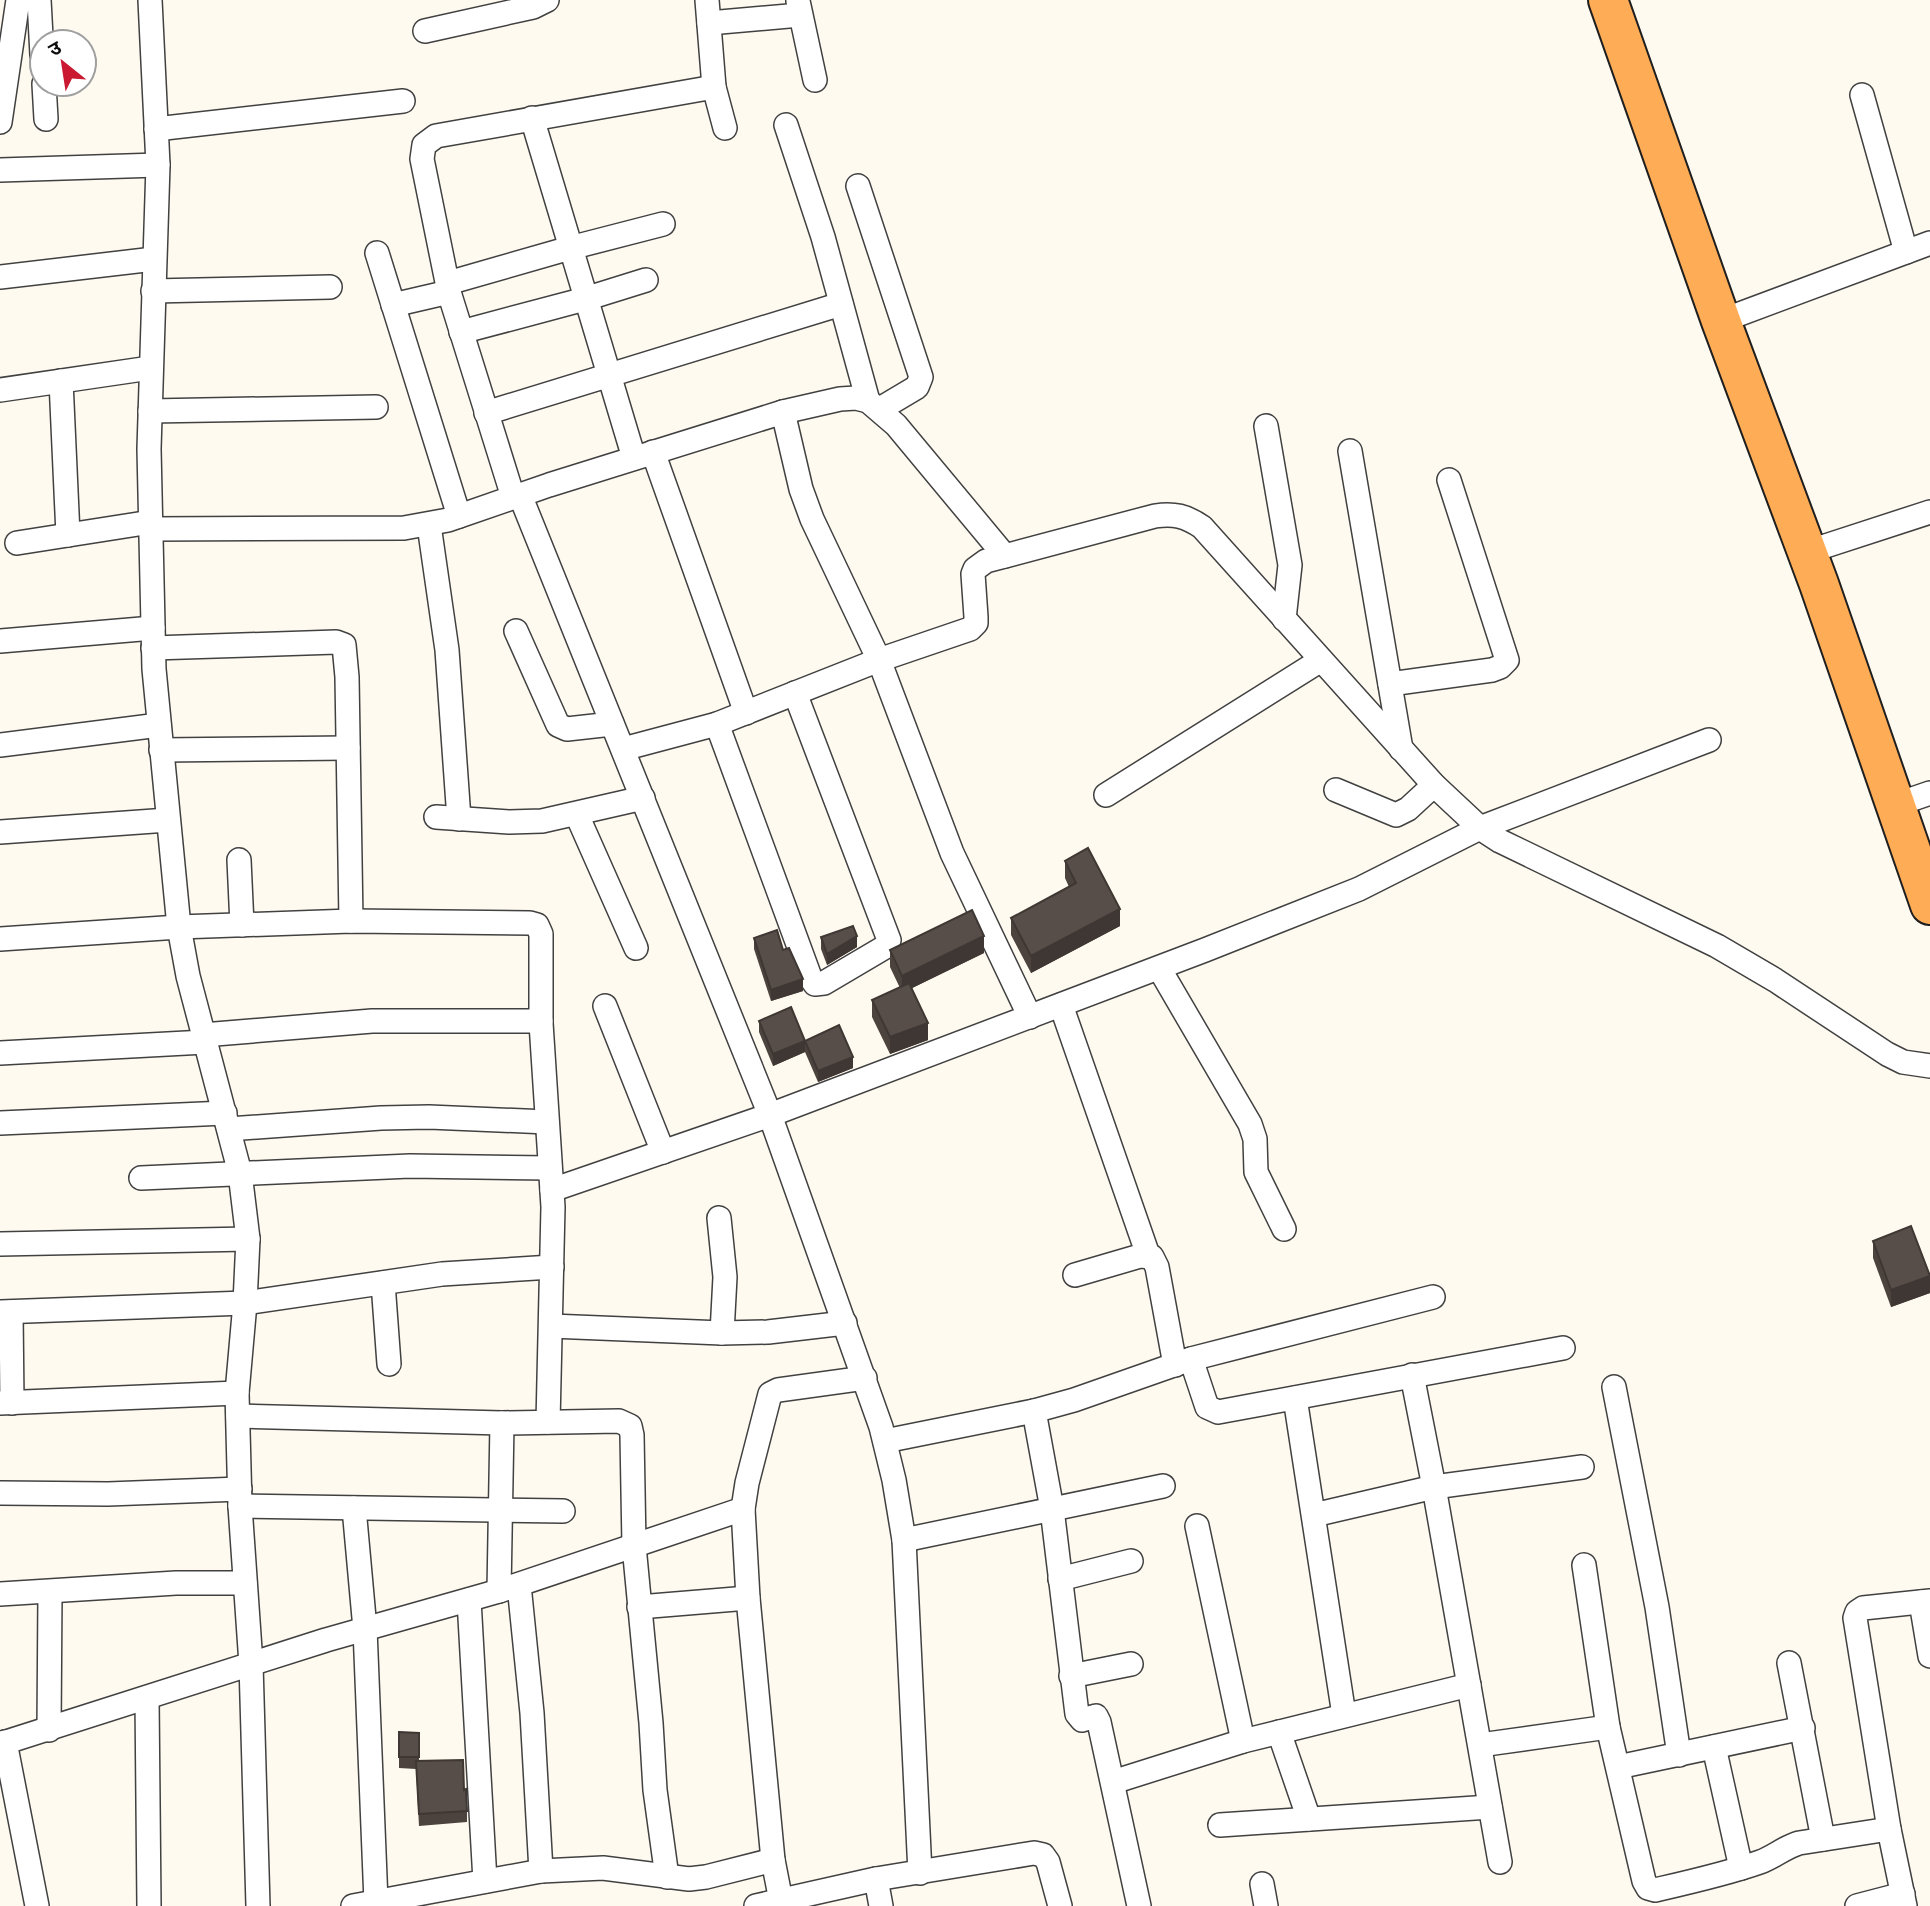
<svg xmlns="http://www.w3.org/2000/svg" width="1930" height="1906" font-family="'Noto Serif','Noto Sans Devanagari',serif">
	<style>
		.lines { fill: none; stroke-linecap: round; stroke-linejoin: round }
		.minor-casing { stroke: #414141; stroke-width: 26 }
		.trunk-casing { stroke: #1f1f1f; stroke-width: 42 }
		.minor { stroke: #fff; stroke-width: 23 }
		.trunk { stroke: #ffac56; stroke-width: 38 }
		.wall { fill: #4c433f }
		.shaded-wall { fill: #3e3733 }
		.building { fill: #584e49; stroke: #3e3733; stroke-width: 2 }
	</style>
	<rect width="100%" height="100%" fill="#fffaef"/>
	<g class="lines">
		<defs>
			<g id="minor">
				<polyline points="39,0 42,55"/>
				<polyline points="150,0 158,165 149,449 154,669 179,927 188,976 240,1173 248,1239 245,1303 237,1393 240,1506 251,1664 258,1906"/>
				<polyline points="707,0 714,87 725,128"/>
				<polyline points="798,1 815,80"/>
				<polyline points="709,23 800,15"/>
				<polyline points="425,31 533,7 547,0"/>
				<polyline points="44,84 46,119"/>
				<polyline points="1862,95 1906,252"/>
				<polyline points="532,118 634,458"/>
				<polyline points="0,122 18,0"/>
				<polyline points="786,125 823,237 868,401"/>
				<polyline points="156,129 403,101"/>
				<polyline points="0,170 158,165"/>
				<polyline points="858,186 921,377 917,387 880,409"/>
				<polyline points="377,253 459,516"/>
				<polyline points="0,277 154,259"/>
				<polyline points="448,283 570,248 663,224"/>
				<polyline points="153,291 330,287"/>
				<polyline points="393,305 449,292"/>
				<polyline points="1721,321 1930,243"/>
				<polyline points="461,332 585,299 646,280"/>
				<polyline points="61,381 68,535"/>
				<polyline points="0,390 150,368"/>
				<polyline points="150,411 376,407"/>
				<polyline points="783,412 801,489 812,519 879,660 952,853 1030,1017"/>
				<polyline points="486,413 841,304"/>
				<polyline points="1266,426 1290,565 1284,619"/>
				<polyline points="1350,451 1401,749"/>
				<polyline points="653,452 746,713"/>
				<polyline points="520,495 770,1115 881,1427 894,1480 904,1540 920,1873"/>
				<polyline points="513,497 449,292 422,159 424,145 436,136 714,87"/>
				<polyline points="429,525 447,650 459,819"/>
				<polyline points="151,529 404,528 448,520 549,485 783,412 840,399 856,398 868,401 896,425 1005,556"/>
				<polyline points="17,543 151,522"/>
				<polyline points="1807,552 1930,512"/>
				<polyline points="516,631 558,725 567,729 612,724"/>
				<polyline points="0,641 153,628"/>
				<polyline points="153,648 336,642 344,645 347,677 351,921"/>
				<polyline points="1390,684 1492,670 1500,667 1507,660 1449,480"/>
				<polyline points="717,724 810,977 815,984 824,983 885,947 889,940 795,693"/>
				<polyline points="0,745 159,725"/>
				<path d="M623 749 717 724 879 660 970 629 976 623V617L973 574 975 569 986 561 1155 516C1174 513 1186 516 1202 527L1434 785 1480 828 1500 841 1717 946 1775 980 1887 1054 1903 1062 1930 1066"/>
				<polyline points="161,750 348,748"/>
				<polyline points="1336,790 1396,815 1408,809 1434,785"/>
				<polyline points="1106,795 1321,660"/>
				<polyline points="1895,805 1930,793"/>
				<polyline points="577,815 636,948"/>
				<polyline points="436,817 509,822 542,821 643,798"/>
				<polyline points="0,832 168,820"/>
				<polyline points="239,860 242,925"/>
				<polyline points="0,939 179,927 351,921 530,923 537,925 541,934 541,1023 553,1207 548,1422"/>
				<polyline points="1159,968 1250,1124 1255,1139 1256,1172 1284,1229"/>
				<polyline points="1061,1005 1148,1255"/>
				<polyline points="605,1006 663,1152"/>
				<polyline points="203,1035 372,1021 541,1021"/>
				<polyline points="0,1053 205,1042"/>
				<polyline points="0,1123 225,1113"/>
				<polyline points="229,1129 381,1118 429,1117 547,1122"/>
				<polyline points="141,1178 410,1166 550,1168"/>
				<polyline points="552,1190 770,1115 1205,950 1359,889 1480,828 1709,740"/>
				<polyline points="719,1218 725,1277 722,1333"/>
				<polyline points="0,1244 248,1239"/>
				<polyline points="1075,1275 1140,1256 1152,1257 1157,1267 1175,1365"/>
				<polyline points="383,1283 389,1364"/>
				<polyline points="0,1312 245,1303 442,1274 552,1267"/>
				<polyline points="11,1312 12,1403"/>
				<polyline points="551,1326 722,1333 768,1332 845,1323"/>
				<polyline points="1191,1359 1207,1407 1218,1412 1563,1348"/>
				<polyline points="1412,1375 1434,1487 1500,1862"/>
				<polyline points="1614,1387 1657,1607 1679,1755"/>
				<polyline points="1295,1398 1344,1715"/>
				<polyline points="0,1403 237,1393"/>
				<polyline points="1034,1411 1052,1509 1077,1714 1082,1720 1096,1716 1099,1722 1139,1906"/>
				<polyline points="238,1416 502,1423 619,1421 630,1426 632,1435 634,1546 651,1723 655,1790 667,1877"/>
				<polyline points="885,1441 1034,1411 1074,1400 1191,1359 1433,1297"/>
				<polyline points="0,1493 108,1494 240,1489"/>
				<polyline points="240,1506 563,1511"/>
				<polyline points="354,1508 365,1629 376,1902"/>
				<polyline points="1314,1515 1434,1487 1582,1467"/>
				<polyline points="1197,1526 1243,1741"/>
				<polyline points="904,1540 1163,1486"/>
				<path d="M1584 1565 1608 1727 1644 1881 1648 1888 1655 1890C1690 1882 1726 1874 1760 1862 1774 1857 1785 1847 1799 1843L1889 1829"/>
				<polyline points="1060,1579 1131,1561"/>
				<polyline points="519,1585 532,1713 541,1871"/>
				<polyline points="499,1591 502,1423"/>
				<polyline points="0,1594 176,1583 245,1583"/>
				<polyline points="469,1600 485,1881"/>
				<polyline points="1921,1602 1930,1656"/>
				<polyline points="639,1607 748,1598"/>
				<polyline points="1789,1663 1823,1839"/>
				<polyline points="1071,1676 1131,1664"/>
				<polyline points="147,1698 149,1906"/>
				<polyline points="49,1730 50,1592"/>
				<polyline points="1279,1732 1309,1819"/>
				<polyline points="5,1742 37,1906"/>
				<polyline points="0,1744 326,1640 499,1591 743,1509"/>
				<polyline points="1480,1745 1608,1727"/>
				<polyline points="1714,1747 1741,1868"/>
				<polyline points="1618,1767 1803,1728"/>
				<polyline points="1113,1782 1243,1741 1469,1685"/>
				<polyline points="1220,1825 1490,1807"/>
				<polyline points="876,1879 881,1906"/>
				<polyline points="1262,1884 1266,1906"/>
				<polyline points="781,1901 773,1860 748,1598 743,1509 747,1483 770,1394 778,1390 865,1378"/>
				<polyline points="353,1906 541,1871 603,1868 689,1879 706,1877 773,1860"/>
				<polyline points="756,1906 876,1879 1034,1853 1043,1855 1048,1862 1060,1906"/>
				<polyline points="1857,1906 1903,1894"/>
				<polyline points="1905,1906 1889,1829 1855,1618 1857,1612 1863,1608 1930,1601"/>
			</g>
			<polyline id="trunk" points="1608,0 1721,321 1819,584 1930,905"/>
		</defs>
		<use href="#minor" class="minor-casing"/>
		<use href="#trunk" class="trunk-casing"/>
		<use href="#minor" class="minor"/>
		<use href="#trunk" class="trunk"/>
	</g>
	<g class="wall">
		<polygon points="1065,861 1120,926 1031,973 1011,935 1011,918 1069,887 1065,878"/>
		<polygon points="821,937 857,947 827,965 821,949"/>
		<polygon points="754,938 783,950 803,991 771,1001 754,949"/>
		<polygon points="890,950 984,953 912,988 928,1040 890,1054 872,1017 872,1000 900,988 890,967"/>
		<polygon points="759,1021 805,1041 853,1068 818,1082 805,1052 773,1066 759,1032"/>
		<polygon points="1873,1241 1930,1293 1891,1307 1873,1258"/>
		<polygon points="399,1732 419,1733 419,1761 464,1790 467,1811 467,1822 419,1826 416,1769 399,1768"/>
	</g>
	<g class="shaded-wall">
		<polygon points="1120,909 1120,926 1031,973 1031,956"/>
		<polygon points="857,936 857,947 827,965 827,954"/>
		<polygon points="984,936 984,953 902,993 902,976"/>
		<polygon points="803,979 803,991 771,1001 771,990"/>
		<polygon points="928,1023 928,1040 890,1054 890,1037"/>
		<polygon points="805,1041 805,1052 773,1066 773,1054"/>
		<polygon points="853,1057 853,1068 818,1082 818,1071"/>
		<polygon points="1930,1276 1930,1293 1891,1307 1891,1290"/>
	</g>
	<g class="building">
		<polygon points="1088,848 1120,909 1031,956 1011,918 1076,883 1065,861"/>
		<polygon points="972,910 984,936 902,976 890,950"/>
		<polygon points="853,926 857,936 827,954 821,937"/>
		<polygon points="777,930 783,950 789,948 803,979 771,990 754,938"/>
		<polygon points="909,983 928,1023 890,1037 872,1000"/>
		<polygon points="791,1007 805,1041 773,1054 759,1021"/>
		<polygon points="839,1025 853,1057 818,1071 805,1041"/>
		<polygon points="1911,1226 1930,1276 1891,1290 1873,1241"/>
		<polygon points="399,1732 419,1733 419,1757 399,1757"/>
		<polygon points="463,1760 464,1790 466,1789 467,1811 419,1814 416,1761"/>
	</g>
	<g transform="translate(63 63) rotate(330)"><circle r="33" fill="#ffffff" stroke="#9f9f9f" stroke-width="2"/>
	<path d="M0-5L12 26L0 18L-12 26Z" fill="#ca1931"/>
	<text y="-10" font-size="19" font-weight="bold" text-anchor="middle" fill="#0e0e0e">उ</text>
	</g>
</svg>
